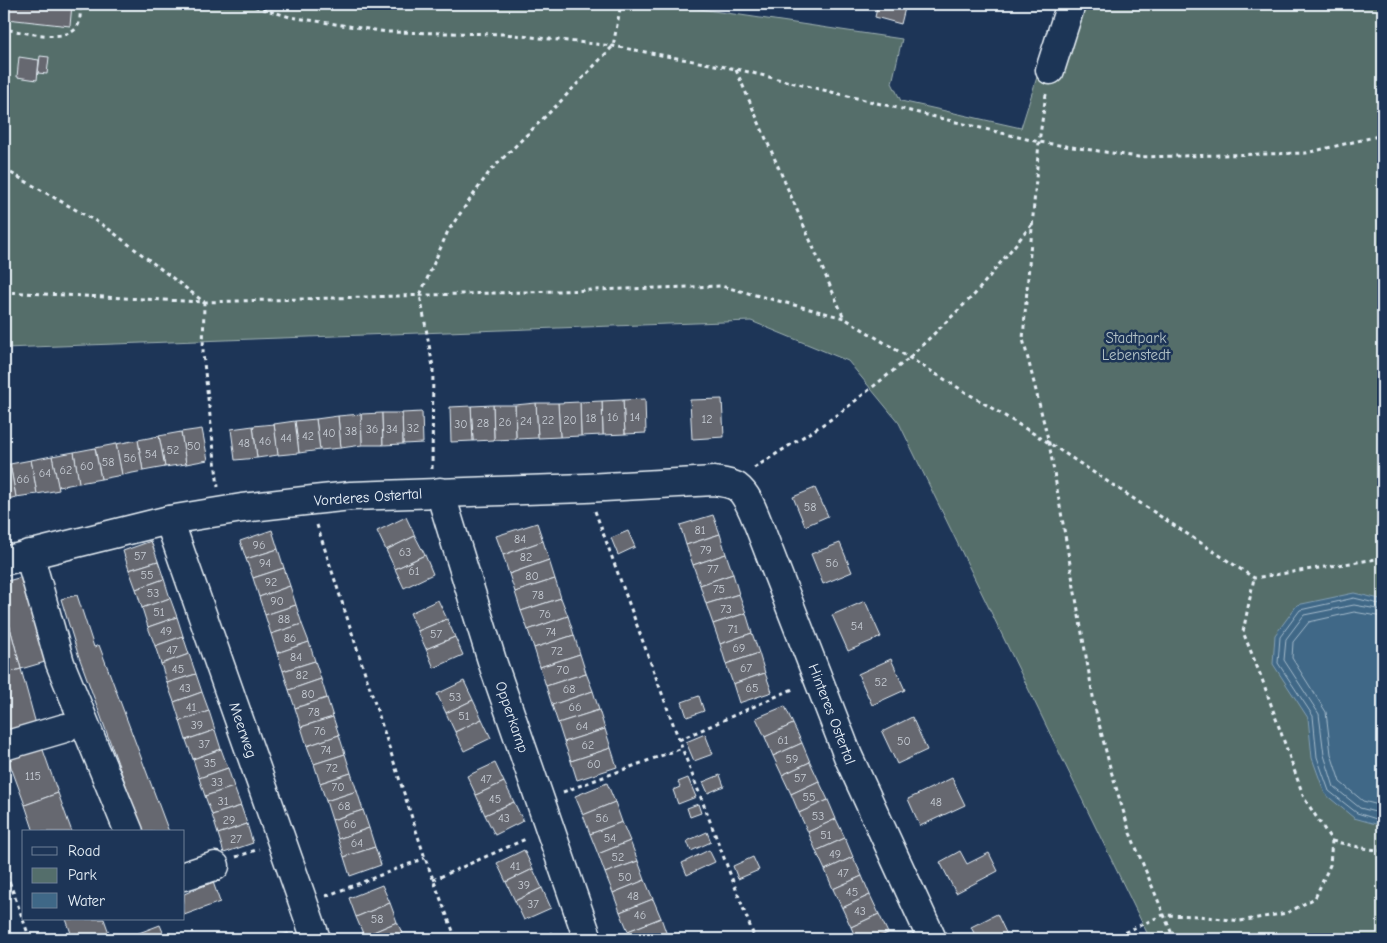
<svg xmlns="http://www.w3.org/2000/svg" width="1387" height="943" font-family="'Comic Neue',sans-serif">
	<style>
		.green { fill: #546e6b; stroke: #9eb0b2 }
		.water { fill: #3f6887; stroke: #839fb4 }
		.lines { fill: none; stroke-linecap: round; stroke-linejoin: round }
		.shore { stroke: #a4bacb; stroke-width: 1 }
		.building { fill: #666770; stroke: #e8f1f8 }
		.minor-casing { stroke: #e8f1f8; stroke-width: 31 }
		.path { stroke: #e8f1f8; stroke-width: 3; stroke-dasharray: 4 4; stroke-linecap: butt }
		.minor { stroke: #1d3557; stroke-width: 28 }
		.labels { text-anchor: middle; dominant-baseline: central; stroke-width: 5; stroke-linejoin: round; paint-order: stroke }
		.number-label { font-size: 12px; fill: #c8ced6 }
		.park-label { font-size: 15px; fill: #b4c3c7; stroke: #1d3557 }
		.street-label { font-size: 15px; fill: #e8f1f8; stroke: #1d3557 }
	</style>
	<rect width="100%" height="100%" fill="#1d3557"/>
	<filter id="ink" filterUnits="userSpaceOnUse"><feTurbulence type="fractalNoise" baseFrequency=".02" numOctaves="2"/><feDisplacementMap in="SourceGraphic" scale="10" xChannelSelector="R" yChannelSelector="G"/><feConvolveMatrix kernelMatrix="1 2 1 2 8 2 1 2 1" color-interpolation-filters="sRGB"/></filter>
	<g filter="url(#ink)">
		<polygon class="green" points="4,4 666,4 902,39 892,83 901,101 1021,128 1060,4 1383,4 1383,939 1150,939 899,423 848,361 751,321 4,348"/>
		<polygon class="water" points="1354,593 1380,599 1383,598 1383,826 1354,818 1325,794 1312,758 1308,718 1273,664 1275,635 1297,605"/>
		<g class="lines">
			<g class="shore">
				<polyline points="1383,603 1379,604 1354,598 1300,610 1280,637 1278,663 1313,716 1317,757 1329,791 1357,813 1383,821"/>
				<polyline points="1383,610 1354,605 1304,615 1286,639 1284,660 1319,714 1324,755 1334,787 1360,808 1383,814"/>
				<polyline points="1383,617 1354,612 1309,622 1293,642 1292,658 1326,712 1331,754 1340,782 1363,801 1383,806"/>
			</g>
		</g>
		<g class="building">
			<polygon points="4,4 72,4 70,26 7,19 4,44"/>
			<polygon points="878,4 906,4 901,24 875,17"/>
			<polygon points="40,56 49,57 47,74 38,73"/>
			<polygon points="19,57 39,60 37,80 17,77"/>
			<polygon points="645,399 646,433 625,434 623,400"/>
			<polygon points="722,399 724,437 692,439 690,400"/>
			<polygon points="623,400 625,434 603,435 602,401"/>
			<polygon points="602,401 603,435 581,436 580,402"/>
			<polygon points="580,402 581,436 560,437 558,403"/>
			<polygon points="536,403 558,403 560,437 538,438"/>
			<polygon points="536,403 538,438 516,439 515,405"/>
			<polygon points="493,405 515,405 516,439 494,440"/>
			<polygon points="493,405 494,440 473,441 471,406"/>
			<polygon points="471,406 473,441 451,442 450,407"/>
			<polygon points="422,412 423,443 403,444 402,413"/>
			<polygon points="382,413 383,445 362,445 361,414"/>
			<polygon points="382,413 402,413 403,444 383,445"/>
			<polygon points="361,414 362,445 341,448 338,416"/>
			<polygon points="338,416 341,448 320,450 316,419"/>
			<polygon points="316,419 320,450 299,453 295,421"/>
			<polygon points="295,421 299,453 278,455 274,424"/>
			<polygon points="274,424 278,455 257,458 253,426"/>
			<polygon points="253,426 257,458 235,460 231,429"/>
			<polygon points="202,429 208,460 186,464 181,432"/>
			<polygon points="181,432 186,464 165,467 159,436"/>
			<polygon points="159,436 165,467 143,471 138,440"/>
			<polygon points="138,440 143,471 122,475 116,444"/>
			<polygon points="116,444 122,475 101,479 95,448"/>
			<polygon points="95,448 101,479 79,483 74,452"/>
			<polygon points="74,452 79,483 58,487 52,456"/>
			<polygon points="52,456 59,490 37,494 31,460"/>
			<polygon points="31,460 37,494 16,497 10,464"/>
			<polygon points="10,464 16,497 4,500 4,465"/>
			<polygon points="815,488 828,516 805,526 793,497"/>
			<polygon points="713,515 720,534 686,545 680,525"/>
			<polygon points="406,517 415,536 386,550 377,531"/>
			<polygon points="537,523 543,541 503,555 496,536"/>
			<polygon points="272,530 278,549 246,559 240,541"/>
			<polygon points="628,531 635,547 618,555 611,538"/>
			<polygon points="720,534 726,554 693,565 686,545"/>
			<polygon points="415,536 425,555 395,569 386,550"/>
			<polygon points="151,541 158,561 129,570 123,551"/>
			<polygon points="543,541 549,560 509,574 503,555"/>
			<polygon points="840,543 852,572 823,584 811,554"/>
			<polygon points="278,549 284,568 253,578 246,559"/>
			<polygon points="726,554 733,574 700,585 693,565"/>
			<polygon points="425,555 433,574 404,588 395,569"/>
			<polygon points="549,560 555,579 515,592 509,574"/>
			<polygon points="158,561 164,579 136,589 129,570"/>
			<polygon points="284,568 290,586 259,597 253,578"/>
			<polygon points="733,574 739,594 706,604 700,585"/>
			<polygon points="22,577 45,662 21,669 4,605 4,582"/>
			<polygon points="164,579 170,598 142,608 136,589"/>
			<polygon points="555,579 561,598 521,611 515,592"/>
			<polygon points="290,586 296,605 265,615 259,597"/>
			<polygon points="739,594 746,613 713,624 706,604"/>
			<polygon points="77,595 94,647 99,645 169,832 143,832 78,654 61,599"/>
			<polygon points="170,598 177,617 148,627 142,608"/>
			<polygon points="561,598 568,616 528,630 521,611"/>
			<polygon points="438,600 447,619 418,631 410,613"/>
			<polygon points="865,601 881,637 848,651 832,615"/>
			<polygon points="4,605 21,669 4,674"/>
			<polygon points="296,605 302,624 271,634 265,615"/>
			<polygon points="746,613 752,633 720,644 713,624"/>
			<polygon points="568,616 574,635 534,648 528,630"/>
			<polygon points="177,617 183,636 155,646 148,627"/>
			<polygon points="447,619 455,637 426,649 418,631"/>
			<polygon points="302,624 309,642 277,653 271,634"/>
			<polygon points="752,633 759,653 726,664 720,644"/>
			<polygon points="574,635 580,654 540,667 534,648"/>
			<polygon points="183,636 189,654 161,664 155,646"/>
			<polygon points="455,637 463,655 434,668 426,649"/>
			<polygon points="309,642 315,661 283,671 277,653"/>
			<polygon points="759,653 765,673 733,684 726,664"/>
			<polygon points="189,654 196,674 167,683 161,664"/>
			<polygon points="580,654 586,673 546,686 540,667"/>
			<polygon points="891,659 905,690 872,705 858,674"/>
			<polygon points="315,661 321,679 289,690 283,671"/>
			<polygon points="21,669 37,728 4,737 4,674"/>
			<polygon points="586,673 593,691 552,705 546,686"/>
			<polygon points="765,673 772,692 739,703 733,684"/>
			<polygon points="196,674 202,692 174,702 167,683"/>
			<polygon points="321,679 327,698 295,708 289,690"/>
			<polygon points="464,681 473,700 446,713 437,694"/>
			<polygon points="593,691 599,710 558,723 552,705"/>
			<polygon points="202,692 209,711 180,721 174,702"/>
			<polygon points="699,696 704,711 687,717 682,702"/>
			<polygon points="327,698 333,717 301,727 295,708"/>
			<polygon points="473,700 482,719 455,732 446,713"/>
			<polygon points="785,706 793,724 765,737 756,718"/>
			<polygon points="599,710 605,729 564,742 558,723"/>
			<polygon points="209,711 215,730 186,740 180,721"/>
			<polygon points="333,717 339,735 307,746 301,727"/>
			<polygon points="912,717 927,750 897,764 882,732"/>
			<polygon points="482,719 491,738 464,751 455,732"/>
			<polygon points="793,724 802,743 773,756 765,737"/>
			<polygon points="605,729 611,748 571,761 564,742"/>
			<polygon points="215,730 221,749 193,759 186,740"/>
			<polygon points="705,734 713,754 694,761 686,742"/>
			<polygon points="339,735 345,754 314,764 307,746"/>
			<polygon points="802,743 810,762 782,775 773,756"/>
			<polygon points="42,747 58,793 25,805 8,759"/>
			<polygon points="611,748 617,767 577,780 571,761"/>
			<polygon points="221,749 228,768 199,778 193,759"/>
			<polygon points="345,754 351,773 320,783 314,764"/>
			<polygon points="810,762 819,781 791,794 782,775"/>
			<polygon points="495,763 504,782 476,795 467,776"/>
			<polygon points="228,768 234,787 205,796 199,778"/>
			<polygon points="351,773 357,791 326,801 320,783"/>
			<polygon points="720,775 724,786 708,793 703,782"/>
			<polygon points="688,778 696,797 678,804 673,790 680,787 678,782"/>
			<polygon points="952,778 965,805 920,826 908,799"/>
			<polygon points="819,781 828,800 799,813 791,794"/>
			<polygon points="504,782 514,802 485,815 476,795"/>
			<polygon points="607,783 615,802 583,815 575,796"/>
			<polygon points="234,787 241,806 212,815 205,796"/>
			<polygon points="357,791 363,810 332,820 326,801"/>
			<polygon points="58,793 72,832 34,832 25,805"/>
			<polygon points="828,800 836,819 808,832 799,813"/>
			<polygon points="514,802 523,821 495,835 485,815"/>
			<polygon points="615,802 622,822 590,834 583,815"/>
			<polygon points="698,804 701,813 690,817 687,808"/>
			<polygon points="241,806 247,824 218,834 212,815"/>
			<polygon points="363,810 369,828 338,839 332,820"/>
			<polygon points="836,819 845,838 816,851 808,832"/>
			<polygon points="622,822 630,841 598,854 590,834"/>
			<polygon points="247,824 253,843 224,853 218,834"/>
			<polygon points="369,828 375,847 344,857 338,839"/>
			<polygon points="707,832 711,842 691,851 687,841"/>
			<polygon points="845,838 853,857 825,870 816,851"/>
			<polygon points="630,841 638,861 605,873 598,854"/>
			<polygon points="375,847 381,865 350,876 344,857"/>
			<polygon points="524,850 533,869 506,882 497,863"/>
			<polygon points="709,850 715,862 687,875 682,863"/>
			<polygon points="960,851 967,864 989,853 998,871 956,893 940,862"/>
			<polygon points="753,857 759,870 738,879 733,866"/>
			<polygon points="853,857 862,876 833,889 825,870"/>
			<polygon points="638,861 645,880 613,893 605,873"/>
			<polygon points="533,869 542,888 515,901 506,882"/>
			<polygon points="862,876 870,895 842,908 833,889"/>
			<polygon points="645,880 653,899 620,912 613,893"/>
			<polygon points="213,882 220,902 184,915 184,894"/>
			<polygon points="382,885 390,903 356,917 349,898"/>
			<polygon points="542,888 551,908 524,920 515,901"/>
			<polygon points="870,895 879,914 851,927 842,908"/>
			<polygon points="653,899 661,918 628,931 620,912"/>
			<polygon points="390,903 397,922 364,936 356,917"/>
			<polygon points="879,914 888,933 873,939 856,939 851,927"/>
			<polygon points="997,914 1009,939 977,939 971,927"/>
			<polygon points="661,918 668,938 664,939 631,939 628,931"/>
			<polygon points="66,919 104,919 109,933 93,939 73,939"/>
			<polygon points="397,922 405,939 366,939 364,936"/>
			<polygon points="160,925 166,939 123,939"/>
			<polygon points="552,932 555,939 537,939"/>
			<polygon points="288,933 290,939 270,939"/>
		</g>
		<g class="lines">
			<defs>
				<g id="minor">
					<polyline points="1050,70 1071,4"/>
					<polyline points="440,492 493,664 588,939"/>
					<polyline points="169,520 316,939"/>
					<polyline points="29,554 60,663 129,832"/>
					<path d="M4 561 169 520 242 508 313 500 351 496 586 488 714 481C721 482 731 483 737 487 748 495 754 514 759 526L848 756 932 939"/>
					<polyline points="4,746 65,728"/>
					<polyline points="184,876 215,866"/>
				</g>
			</defs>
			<use href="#minor" class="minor-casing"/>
			<g class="path">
				<polyline points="247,4 290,17 387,32 504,34 613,46 736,69 1039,142 1138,157 1306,153 1383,135"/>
				<path d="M4 53 7 49 9 30C25 32 67 43 77 27 81 22 80 10 81 4"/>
				<polyline points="736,70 844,318"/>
				<polyline points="1046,94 1039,142 1023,339 1049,443 1095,708 1111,771 1130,833 1174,939"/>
				<polyline points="4,169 106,227 204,302 203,354 218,487"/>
				<polyline points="4,292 204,302 721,286 844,318 1049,443 1254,578 1383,558"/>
				<polyline points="754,468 836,416 908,359 975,294 1033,223"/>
				<polyline points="432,469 433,367 420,295 448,231 490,171 558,104 613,46 621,4"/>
				<polyline points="595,511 682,748 755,939"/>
				<polyline points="317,525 425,858 456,939"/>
				<polyline points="679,740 795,688"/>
				<polyline points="563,792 682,748"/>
				<polyline points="1332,841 1363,848 1383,851"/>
				<polyline points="236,857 259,849"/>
				<polyline points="4,867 30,939"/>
				<polyline points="433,880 528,838"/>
				<polyline points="326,896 425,858"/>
				<polyline points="1110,939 1163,915 1198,916 1240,921 1287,913 1315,898 1330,865 1332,841 1304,798 1262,679 1243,632 1254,578"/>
			</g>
			<use href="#minor" class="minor"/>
		</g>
	</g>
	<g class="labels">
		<g class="number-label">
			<text x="613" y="417">16</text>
			<text x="635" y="417">14</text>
			<text x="591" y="418">18</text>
			<text x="707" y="419">12</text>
			<text x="548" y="420">22</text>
			<text x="570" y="420">20</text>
			<text x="526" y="421">24</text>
			<text x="505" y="422">26</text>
			<text x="483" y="423">28</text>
			<text x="461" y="424">30</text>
			<text x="413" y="428">32</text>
			<text x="372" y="429">36</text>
			<text x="392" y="429">34</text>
			<text x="351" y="431">38</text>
			<text x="329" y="433">40</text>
			<text x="308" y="436">42</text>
			<text x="286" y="438">44</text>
			<text x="265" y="441">46</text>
			<text x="244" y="443">48</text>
			<text x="194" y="446">50</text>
			<text x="173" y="450">52</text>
			<text x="151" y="454">54</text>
			<text x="130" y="458">56</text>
			<text x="108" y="462">58</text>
			<text x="87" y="466">60</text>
			<text x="66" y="470">62</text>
			<text x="45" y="473">64</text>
			<text x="23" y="479">66</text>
			<text x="810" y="507">58</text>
			<text x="700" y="530">81</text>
			<text x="520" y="539">84</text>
			<text x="259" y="545">96</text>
			<text x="706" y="550">79</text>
			<text x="405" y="552">63</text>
			<text x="140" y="556">57</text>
			<text x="526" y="557">82</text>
			<text x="265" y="563">94</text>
			<text x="832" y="563">56</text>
			<text x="713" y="569">77</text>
			<text x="414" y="571">61</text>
			<text x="147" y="575">55</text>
			<text x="532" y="576">80</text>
			<text x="271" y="582">92</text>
			<text x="719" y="589">75</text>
			<text x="153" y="593">53</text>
			<text x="538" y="595">78</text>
			<text x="277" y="601">90</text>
			<text x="726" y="609">73</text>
			<text x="159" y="612">51</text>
			<text x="545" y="614">76</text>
			<text x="284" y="619">88</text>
			<text x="857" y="626">54</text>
			<text x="733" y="629">71</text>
			<text x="166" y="631">49</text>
			<text x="551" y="632">74</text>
			<text x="436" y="634">57</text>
			<text x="290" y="638">86</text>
			<text x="739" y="648">69</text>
			<text x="172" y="650">47</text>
			<text x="557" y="651">72</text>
			<text x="296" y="657">84</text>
			<text x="746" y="668">67</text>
			<text x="178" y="669">45</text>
			<text x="563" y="670">70</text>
			<text x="302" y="675">82</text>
			<text x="881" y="682">52</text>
			<text x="185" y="688">43</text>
			<text x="752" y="688">65</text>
			<text x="569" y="689">68</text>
			<text x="308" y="694">80</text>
			<text x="455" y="697">53</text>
			<text x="191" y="707">41</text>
			<text x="575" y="707">66</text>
			<text x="314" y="712">78</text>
			<text x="464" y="716">51</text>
			<text x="197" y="725">39</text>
			<text x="582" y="726">64</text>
			<text x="320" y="731">76</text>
			<text x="783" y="740">61</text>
			<text x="904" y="741">50</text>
			<text x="204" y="744">37</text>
			<text x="588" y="745">62</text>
			<text x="326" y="750">74</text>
			<text x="792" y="759">59</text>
			<text x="210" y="763">35</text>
			<text x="594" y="764">60</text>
			<text x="332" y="768">72</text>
			<text x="33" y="776">115</text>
			<text x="800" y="778">57</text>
			<text x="486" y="779">47</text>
			<text x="217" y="782">33</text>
			<text x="338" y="787">70</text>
			<text x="809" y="797">55</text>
			<text x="495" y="799">45</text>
			<text x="223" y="801">31</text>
			<text x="936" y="802">48</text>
			<text x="344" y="806">68</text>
			<text x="818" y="816">53</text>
			<text x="504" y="818">43</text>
			<text x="602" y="818">56</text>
			<text x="229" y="820">29</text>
			<text x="350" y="824">66</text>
			<text x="826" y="835">51</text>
			<text x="610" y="838">54</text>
			<text x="236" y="839">27</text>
			<text x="357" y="843">64</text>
			<text x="835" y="854">49</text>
			<text x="618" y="857">52</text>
			<text x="515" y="866">41</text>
			<text x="843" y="873">47</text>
			<text x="625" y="877">50</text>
			<text x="524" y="885">39</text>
			<text x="852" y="892">45</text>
			<text x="633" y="896">48</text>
			<text x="533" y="904">37</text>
			<text x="860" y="911">43</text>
			<text x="640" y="915">46</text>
			<text x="377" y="919">58</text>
		</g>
		<g class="park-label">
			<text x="1136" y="338">Stadtpark<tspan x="1136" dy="17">Lebenstedt</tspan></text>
		</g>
		<g class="street-label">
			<text transform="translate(368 497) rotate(-4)">Vorderes Ostertal</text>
			<text transform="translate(832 714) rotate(69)">Hinteres Ostertal</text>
			<text transform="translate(512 717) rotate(71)">Opperkamp</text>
			<text transform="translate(243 730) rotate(71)">Meerweg</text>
		</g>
	</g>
	<rect width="1387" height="943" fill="none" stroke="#1d3557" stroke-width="20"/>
	<rect x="10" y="10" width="1367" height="923" fill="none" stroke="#e8f1f8" stroke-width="2" filter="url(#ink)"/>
	<rect x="22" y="830" width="162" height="90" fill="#1d3557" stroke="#6e8097"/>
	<rect x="32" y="847" width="25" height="8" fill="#1d3557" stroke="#6e8097"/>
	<text x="68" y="856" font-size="15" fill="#e8f1f8">Road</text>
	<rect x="32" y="868" width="25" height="15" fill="#546e6b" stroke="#6e8097"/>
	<text x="68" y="880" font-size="15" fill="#e8f1f8">Park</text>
	<rect x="32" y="893" width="25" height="15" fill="#3f6887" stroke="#6e8097"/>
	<text x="68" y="906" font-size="15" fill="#e8f1f8">Water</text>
</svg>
